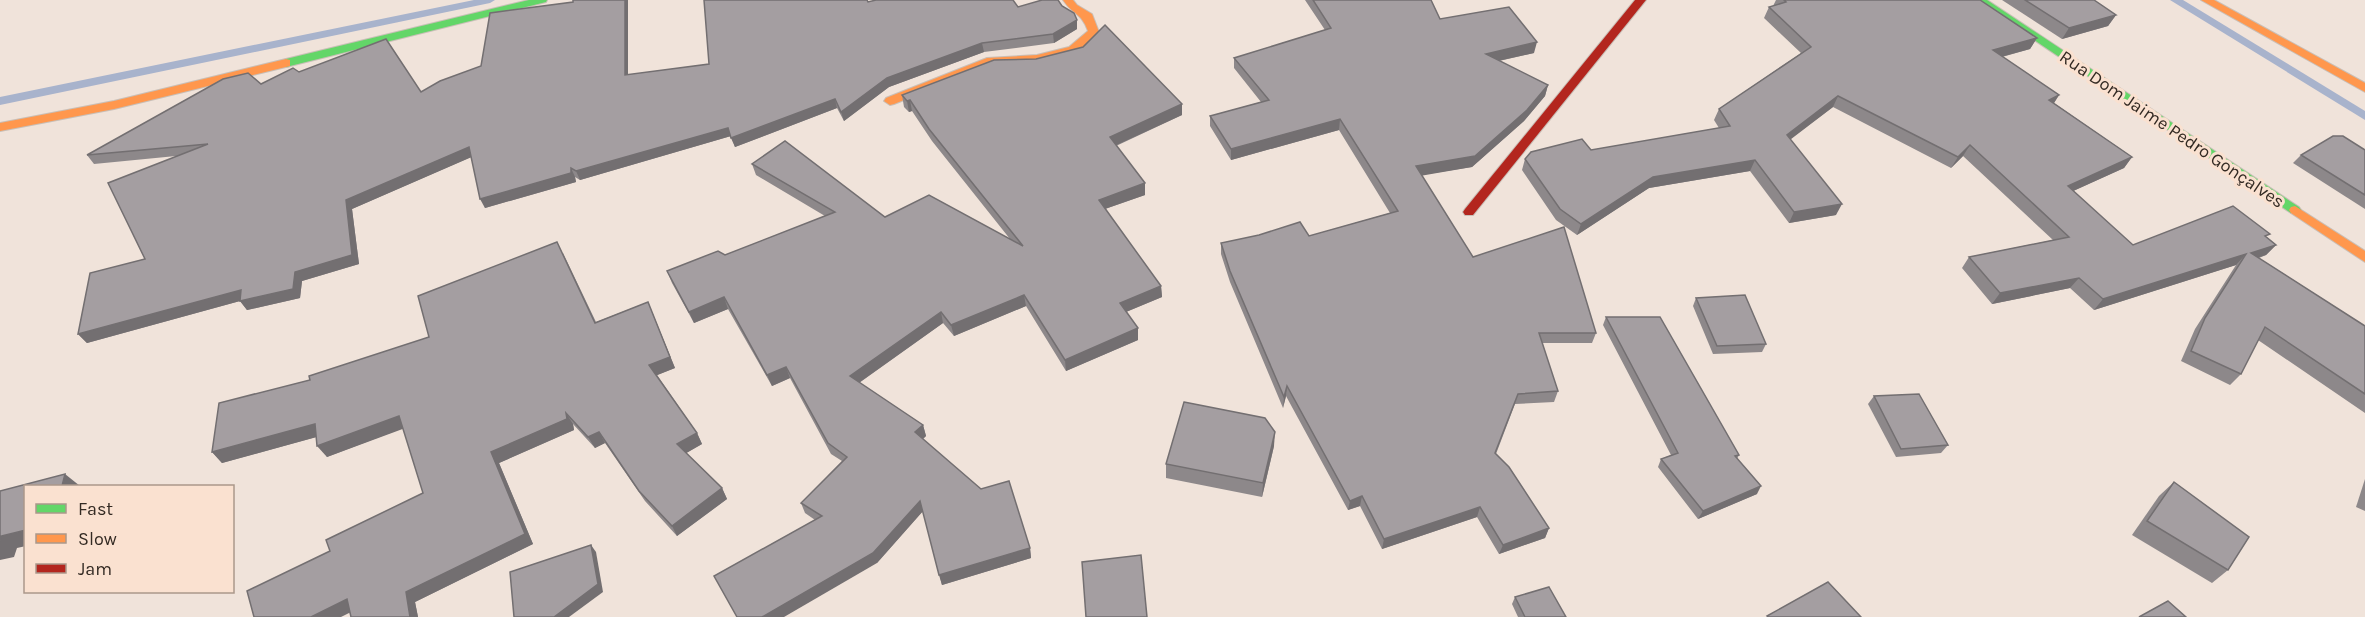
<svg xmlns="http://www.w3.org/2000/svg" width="2365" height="617" font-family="Karla,sans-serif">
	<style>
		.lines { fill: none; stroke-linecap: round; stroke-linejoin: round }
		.stream { fill: #a8b3cc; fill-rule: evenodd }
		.fast-casing { stroke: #c9bfb7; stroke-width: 2 }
		.slow-casing { stroke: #c9bfb7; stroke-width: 2 }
		.jam-casing { stroke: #c9bfb7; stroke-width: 2 }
		.fast { fill: #63d668; fill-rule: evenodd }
		.slow { fill: #ff974d; fill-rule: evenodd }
		.jam { fill: #b3261e; fill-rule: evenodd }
		.wall { fill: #8d888a }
		.shaded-wall { fill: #736f71 }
		.building { fill: #a49ea1; stroke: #736f71; stroke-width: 1.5 }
		.labels { text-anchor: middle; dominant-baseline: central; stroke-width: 6; stroke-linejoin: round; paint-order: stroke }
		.street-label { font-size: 18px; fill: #332a23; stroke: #fae1d0 }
	</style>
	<rect width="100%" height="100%" fill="#f0e3da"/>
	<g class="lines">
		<g class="stream">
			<polygon points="474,0 495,0 490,3 0,105 0,97"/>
			<polygon points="2170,0 2183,0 2365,111 2365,120"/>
		</g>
		<defs>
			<g id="fast">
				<polygon points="529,0 547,0 546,2 286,67 280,63 286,59"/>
				<polygon points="1975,0 1987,0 2299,207 2301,210 2299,213 2291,213"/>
			</g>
			<g id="slow">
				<path d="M1063 0H1073L1077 5 1092 14 1099 32 1077 52 1037 63 993 64 894 104 890 105 884 101 886 98 987 58 1037 55 1069 47 1088 31C1081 12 1074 16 1063 0Z"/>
				<polygon points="2201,0 2214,0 2365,83 2365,92"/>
				<polygon points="286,59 290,60 290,66 114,109 0,131 0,123 114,101"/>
				<polygon points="2295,206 2365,251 2365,262 2291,213 2289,210 2291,207"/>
			</g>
			<polygon id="jam" points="1635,0 1646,0 1473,215 1465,215 1463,212 1465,209"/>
		</defs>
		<use href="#fast" class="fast-casing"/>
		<use href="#slow" class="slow-casing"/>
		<use href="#jam" class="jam-casing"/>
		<use href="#fast" class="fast"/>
		<use href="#slow" class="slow"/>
		<use href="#jam" class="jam"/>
	</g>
	<g class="wall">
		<polygon points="1305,0 1431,0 1440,19 1534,53 1499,61 1548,85 1545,96 1524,121 1472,167 1421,175 1473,257 1596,333 1592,343 1542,343 1558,391 1554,402 1515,404 1496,454 1549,528 1545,538 1499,554 1477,517 1382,549 1360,506 1348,510 1286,396 1283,408 1230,282 1221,254 1221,243 1309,236 1390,213 1339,130 1231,160 1210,126 1210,116 1261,102 1234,68 1234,58 1325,30"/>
		<polygon points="1776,0 1980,0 2037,38 2030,49 2002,57 2059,95 2054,103 2132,157 2124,168 2073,191 2133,245 2267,237 2276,245 2266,255 2259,258 2365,326 2365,413 2258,340 2241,374 2230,385 2181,361 2195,329 2236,265 2094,310 2070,288 1992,304 1962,268 1969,257 2053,240 1963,156 1951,168 1833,107 1790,139 1836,215 1789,223 1750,171 1649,188 1577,235 1556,220 1522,170 1525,159 1591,150 1719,128 1714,120 1719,109 1801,53 1764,18 1769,7 1773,6"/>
		<polygon points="2002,0 2094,0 2116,15 2108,26 2062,39"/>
		<polygon points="868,2 1018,7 1062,6 1077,20 1077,29 1054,43 984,52 889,87 844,121 837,108 735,147 731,136 580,180 575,177 576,182 485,208 471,157 352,209 359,264 302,281 300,298 247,310 240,301 87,343 78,334 145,259 176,156 94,164 87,155 261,84 299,72 421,92 628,75 709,64"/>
		<polygon points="902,95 1182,104 1182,115 1116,146 1145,183 1145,195 1105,209 1161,286 1162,297 1126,312 1138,328 1138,340 1066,371 1026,306 954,336 943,323 859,383 923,425 926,436 923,439 1030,548 1031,558 942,585 923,511 877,563 805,513 801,503 842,461 831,454 790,378 772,386 728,309 694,323 672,283 667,271 725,255 825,216 756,175 752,164 885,217 1010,239 932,141 912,111 909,112 904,107"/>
		<polygon points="2365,150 2365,209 2293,163 2301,155"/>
		<polygon points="563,253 596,322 648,302 675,368 657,375 697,433 702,444 686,453 722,488 727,499 677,536 645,501 605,443 595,448 573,424 574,430 499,463 533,544 415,602 418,617 351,617 330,551 423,493 403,428 327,457 316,437 222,463 212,452 310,380 429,337"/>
		<polygon points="1696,298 1766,344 1762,352 1713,354 1693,306"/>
		<polygon points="1606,317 1739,455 1737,459 1757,494 1698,519 1658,467 1661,459 1671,455 1603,325"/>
		<polygon points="1874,396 1948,445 1941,453 1896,457 1868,404"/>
		<polygon points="1274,446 1262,497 1166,478 1166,464"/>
		<polygon points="2365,479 2365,511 2356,507"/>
		<polygon points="2174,482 2228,570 2212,583 2132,535 2159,496"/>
		<polygon points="1515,597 1566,617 1518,617 1512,604"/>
	</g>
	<g class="shaded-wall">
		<polygon points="625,0 628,0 628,84 625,75"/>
		<polygon points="2116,15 2108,26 2062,39 2069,28"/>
		<polygon points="1077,20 1077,29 1054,43 1053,34"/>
		<polygon points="2037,38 2030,49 1986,61 1993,50"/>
		<polygon points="1537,42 1534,53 1484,64 1486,54"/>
		<polygon points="982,43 984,52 889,87 844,121 841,112 887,78"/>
		<polygon points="1548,85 1545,96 1524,121 1472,167 1414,177 1416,166"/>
		<polygon points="2059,95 2052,106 2049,100"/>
		<polygon points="1838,96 1833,107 1782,146 1787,135"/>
		<polygon points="835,99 837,108 735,147 731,138"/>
		<polygon points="910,100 912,111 909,112 907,101"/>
		<polygon points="1182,104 1182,115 1110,148 1110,137"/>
		<polygon points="1340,119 1339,130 1231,160 1231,149"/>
		<polygon points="728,128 731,136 580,180 576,171"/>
		<polygon points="1970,145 1963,156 1951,168 1958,157"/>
		<polygon points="469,147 474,156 352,209 359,264 302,281 300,298 247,310 240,301 87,343 78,334 241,290 295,272 346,200"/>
		<polygon points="2132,157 2124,168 2060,197 2068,186"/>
		<polygon points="1755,160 1750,171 1649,188 1577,235 1581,224 1653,177"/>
		<polygon points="571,168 575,177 576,182 485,208 480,199"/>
		<polygon points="1145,183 1145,195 1099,211 1099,200"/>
		<polygon points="1842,204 1836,215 1789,223 1794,212"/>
		<polygon points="2276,245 2266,255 2241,263 2251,253"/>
		<polygon points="2246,254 2236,265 2094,310 2103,299"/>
		<polygon points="2079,278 2070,288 1992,304 2000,293"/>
		<polygon points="1161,286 1162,297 1121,314 1120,303"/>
		<polygon points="1024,295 1026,306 954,336 951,325"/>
		<polygon points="724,297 728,309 694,323 689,312"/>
		<polygon points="648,302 675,368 655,376 649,365"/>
		<polygon points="941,312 943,323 853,387 850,376"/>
		<polygon points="1138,328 1138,340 1066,371 1065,360"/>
		<polygon points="786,367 790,378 772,386 767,375"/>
		<polygon points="1287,386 1286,396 1283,408 1284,397"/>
		<polygon points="566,413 573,424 574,430 499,463 533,544 415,602 418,617 410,617 406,592 491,452"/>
		<polygon points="399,416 408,427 327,457 317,446"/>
		<polygon points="315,424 324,435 222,463 212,452"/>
		<polygon points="923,425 926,436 918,443 915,432"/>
		<polygon points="599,432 605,443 595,448 588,437"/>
		<polygon points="1275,432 1274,446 1262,497 1263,483"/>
		<polygon points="697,433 702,444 683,455 677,444"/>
		<polygon points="65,474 80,486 62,486"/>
		<polygon points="1761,486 1757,494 1698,519 1703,511"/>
		<polygon points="722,488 727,499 677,536 672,526"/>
		<polygon points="1362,496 1360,506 1348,510 1350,501"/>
		<polygon points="920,501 923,511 877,563 784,617 762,617"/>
		<polygon points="1480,507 1477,517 1382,549 1384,539"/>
		<polygon points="1549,528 1545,538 1499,554 1503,545"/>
		<polygon points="26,530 26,546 17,548 14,557 0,560 0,541 1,536"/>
		<polygon points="591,545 596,552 603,592 569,617 554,617"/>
		<polygon points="1030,548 1031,558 942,585 939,575"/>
		<polygon points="347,599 357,609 341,617 311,617"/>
	</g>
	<g class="building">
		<polygon points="573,0 625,0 625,75 709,64 704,0 867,0 868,2 876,0 1013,0 1018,7 1042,0 1058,0 1062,6 1074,13 1077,20 1053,34 982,43 887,78 841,112 835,99 731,138 728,128 576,171 571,168 571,173 480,199 469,147 346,200 352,255 295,272 293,289 240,301 241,290 78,334 90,273 145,259 108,183 208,144 87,155 223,79 248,73 261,84 293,68 299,72 386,39 421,92 440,81 481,66 490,13 573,2"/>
		<polygon points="1313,0 1431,0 1440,19 1509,7 1537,42 1486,54 1548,85 1527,110 1475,156 1416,166 1473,257 1564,227 1596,333 1539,333 1558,391 1518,394 1495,453 1509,467 1549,528 1503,545 1480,507 1384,539 1362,496 1350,501 1287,386 1284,397 1230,271 1221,243 1259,235 1300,222 1309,236 1398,211 1340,119 1231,149 1210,116 1269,100 1234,58 1331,28"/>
		<polygon points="1784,0 1980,0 2037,38 1993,50 2059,95 2049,100 2132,157 2068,186 2133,245 2233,206 2270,234 2265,236 2276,245 2251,253 2365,326 2365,394 2265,327 2241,374 2191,351 2205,318 2246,254 2103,299 2079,278 2000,293 1969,257 2069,237 1970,145 1958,157 1838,96 1787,135 1842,204 1794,212 1755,160 1653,177 1581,224 1560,209 1525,159 1531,152 1582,139 1591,150 1730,126 1719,109 1811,47 1769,7 1786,2"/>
		<polygon points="2025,0 2094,0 2116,15 2069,28"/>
		<polygon points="1105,25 1182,104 1110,137 1145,183 1099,200 1161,286 1120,303 1138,328 1065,360 1024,295 951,325 941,312 850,376 923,425 915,432 981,489 1009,481 1030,548 939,575 920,501 873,553 762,617 737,617 714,576 822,516 801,503 847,457 828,443 786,367 767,375 724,297 689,312 667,271 718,251 725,255 835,212 752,164 785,141 885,217 929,195 1023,246 929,129 910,100 907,101 902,95 994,60 1036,59 1083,47"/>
		<polygon points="2333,136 2343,136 2365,150 2365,195 2301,155"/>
		<polygon points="557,242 595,323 648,302 670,357 649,365 697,433 677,444 722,488 672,526 639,491 599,432 588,437 566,413 567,419 491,452 525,534 406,592 410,617 351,617 347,599 311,617 254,617 247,591 330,551 326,540 423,493 399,416 317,446 315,424 212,452 219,403 310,380 309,376 429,337 418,296"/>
		<polygon points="1745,295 1766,344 1717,346 1696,298"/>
		<polygon points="1606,317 1660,317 1739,455 1735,456 1761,486 1703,511 1661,459 1678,453"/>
		<polygon points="1919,394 1948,445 1901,449 1874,396"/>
		<polygon points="1184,402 1265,418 1275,432 1263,483 1166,464"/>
		<polygon points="65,474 62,486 26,486 26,530 1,536 0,541 0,491"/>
		<polygon points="2174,482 2249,537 2228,570 2147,521"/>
		<polygon points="591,545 598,584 554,617 514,617 510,572"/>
		<polygon points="1141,555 1147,617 1086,617 1082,562"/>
		<polygon points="1828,582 1861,617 1768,617 1767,616"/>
		<polygon points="1549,587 1566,617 1525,617 1515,597"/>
		<polygon points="2168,601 2186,617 2139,617"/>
	</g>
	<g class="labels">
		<g class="street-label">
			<text transform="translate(2172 129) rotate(34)">Rua Dom Jaime Pedro Gonçalves</text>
		</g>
	</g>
	<rect x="24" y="485" width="210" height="108" fill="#fae1d0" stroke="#aa988b" stroke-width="1.5"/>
	<rect x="36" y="504" width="30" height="9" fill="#63d668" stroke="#aa988b" stroke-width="1.5"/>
	<text x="78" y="515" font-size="18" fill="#332a23">Fast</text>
	<rect x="36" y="534" width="30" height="9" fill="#ff974d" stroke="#aa988b" stroke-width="1.5"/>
	<text x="78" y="545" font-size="18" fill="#332a23">Slow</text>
	<rect x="36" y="564" width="30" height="9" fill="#b3261e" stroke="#aa988b" stroke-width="1.5"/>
	<text x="78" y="575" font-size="18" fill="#332a23">Jam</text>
</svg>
